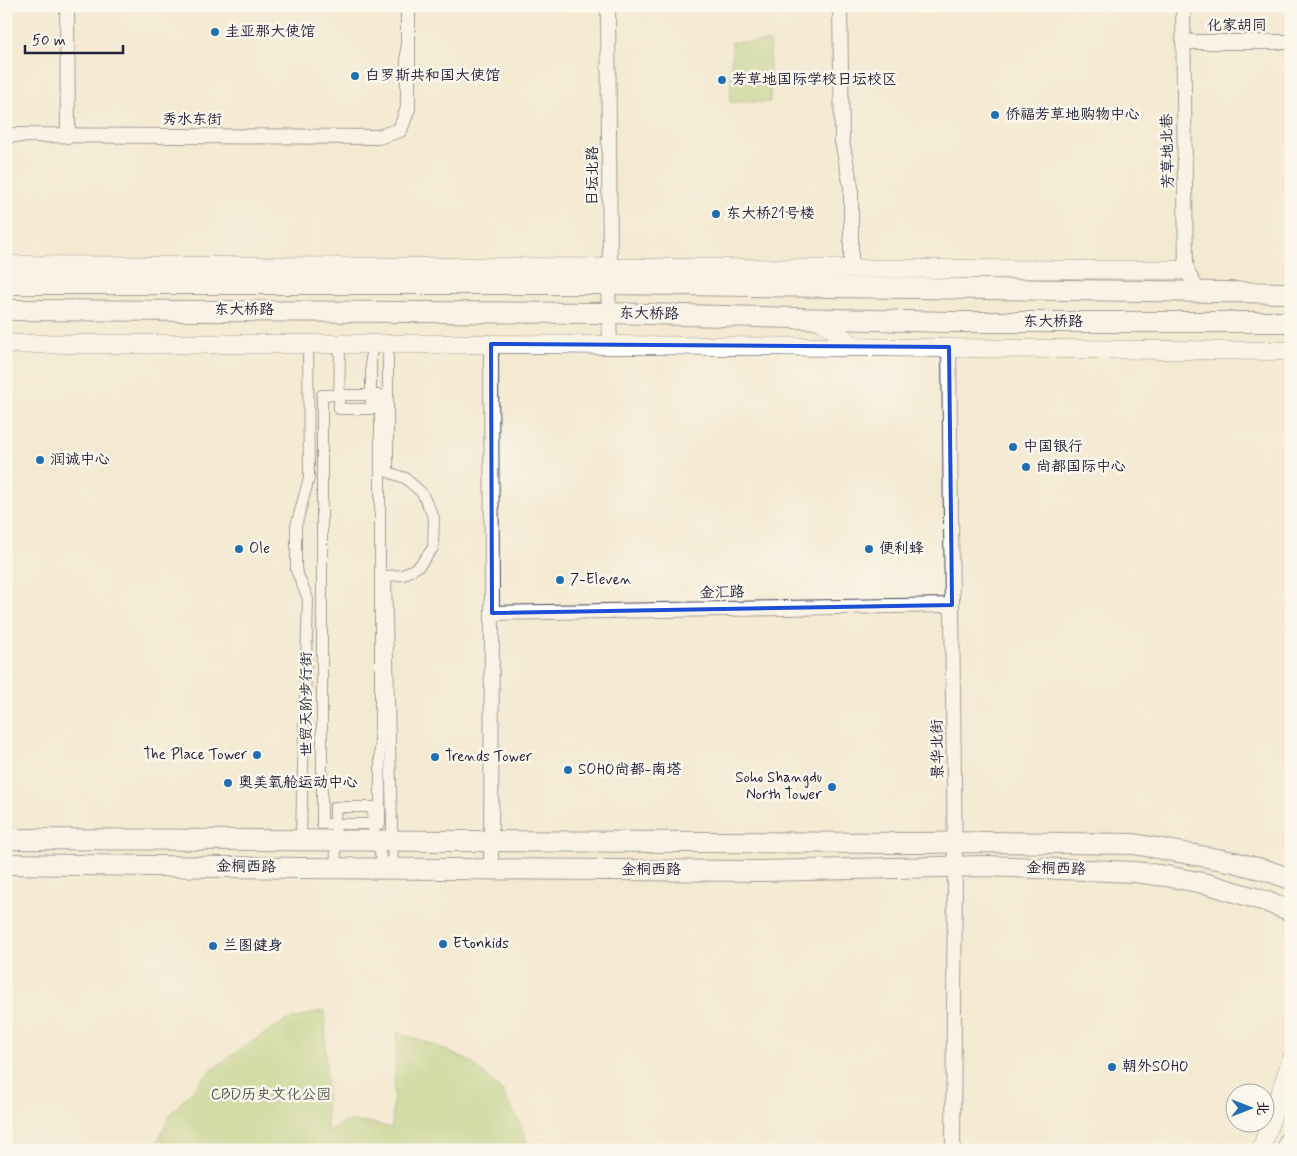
<svg xmlns="http://www.w3.org/2000/svg" width="1297" height="1156" font-family="Mynerve,'LXGW WenKai TC',sans-serif">
	<style>
		.green { fill: #aacb73; stroke: #667657 }
		.lines { fill: none; stroke-linecap: round; stroke-linejoin: round }
		.pedestrian-casing { stroke: #424052; stroke-width: 12 }
		.minor-casing { stroke: #424052; stroke-width: 16 }
		.tertiary-casing { stroke: #424052; stroke-width: 19 }
		.secondary-casing { stroke: #424052; stroke-width: 22 }
		.trunk-casing { stroke: #424052; stroke-width: 24 }
		.pedestrian { stroke: #fff; stroke-width: 10 }
		.minor { stroke: #fff; stroke-width: 14 }
		.tertiary { stroke: #fff; stroke-width: 18 }
		.secondary { stroke: #fff; stroke-width: 20 }
		.trunk { stroke: #fff; stroke-width: 22 }
		.marked { fill: none; stroke: #1d4ed8; stroke-width: 4; stroke-linejoin: round }
		.poi-dot { fill: #1f6fb2; stroke: #fbf7ec; stroke-width: 2 }
		.labels { text-anchor: middle; dominant-baseline: central; stroke-width: 5; stroke-linejoin: round; paint-order: stroke }
		.street-label { font-size: 15px; fill: #22223b; stroke: #fbf7ec }
		.poi-label { font-size: 15px; fill: #22223b; stroke: #fbf7ec; text-anchor: start }
		.park-label { font-size: 15px; fill: #4b554c; stroke: #fbf7ec }
	</style>
	<rect width="100%" height="100%" fill="#fbf7ec"/>
	<filter id="ink" filterUnits="userSpaceOnUse"><feTurbulence type="fractalNoise" baseFrequency=".02" numOctaves="2"/><feDisplacementMap in="SourceGraphic" scale="10" xChannelSelector="R" yChannelSelector="G"/><feConvolveMatrix kernelMatrix="1 2 1 2 8 2 1 2 1" color-interpolation-filters="sRGB"/></filter>
	<filter id="wash" filterUnits="userSpaceOnUse"><feTurbulence type="fractalNoise" baseFrequency=".0096" numOctaves="4" result="noise"/><feDisplacementMap in="SourceGraphic" scale="20" xChannelSelector="R" yChannelSelector="G"/><feGaussianBlur stdDeviation="1.12" result="paint"/><feColorMatrix in="noise" values="0 0 0 0 0 0 0 0 0 0 0 0 0 0 0 0 0 1.4 0 .05"/><feComposite in="paint" operator="in"/></filter>
	<g filter="url(#wash)">
		<rect width="100%" height="100%" fill="#f4e9d1"/>
		<g class="green">
			<polygon points="732,42 770,42 770,102 730,102"/>
			<polygon points="325,1010 327,1133 343,1122 367,1122 392,1128 397,1032 434,1045 471,1062 502,1091 520,1123 530,1150 154,1150 170,1115 208,1073 245,1046 285,1021"/>
		</g>
	</g>
	<g filter="url(#ink)">
		<g class="lines">
			<defs>
				<g id="pedestrian">
					<polyline points="340,343 339,409 371,409 371,343"/>
					<polyline points="388,344 388,472 405,478 422,493 434,518 433,548 419,566 403,575 386,576 393,868"/>
					<rect x="322" y="395" width="58" height="429"/>
					<polyline points="301,833 308,599 296,570 296,526 309,478 308,343"/>
					<polyline points="336,868 335,807 373,807 372,824 384,868"/>
				</g>
				<g id="minor">
					<polyline points="67,6 68,136"/>
					<polyline points="608,6 610,267 608,284 610,345"/>
					<polyline points="840,6 842,141 851,187 851,268"/>
					<polyline points="1183,6 1186,270 1199,292"/>
					<polyline points="1183,42 1291,42"/>
					<polyline points="6,135 378,137 400,130 408,108 408,6"/>
					<polyline points="491,344 492,613 491,869"/>
					<polyline points="949,347 955,867 953,1150"/>
					<polyline points="492,613 952,605"/>
				</g>
				<g id="tertiary">
					<polyline points="6,265 1186,270"/>
					<polyline points="819,319 854,346"/>
					<polyline points="6,344 491,344 1291,351"/>
					<polyline points="1261,1150 1291,1060"/>
				</g>
				<g id="secondary">
					<polyline points="6,284 608,284 1291,293"/>
					<polyline points="6,310 609,313 948,322 1291,322"/>
					<polyline points="6,839 918,843 987,842 1134,844 1234,862 1268,871 1291,879"/>
					<polyline points="6,864 300,868 761,871 986,866 1135,872 1166,876 1208,884 1265,901 1291,911"/>
				</g>
				<polyline id="trunk" points="1288,1150 1291,1141"/>
			</defs>
			<use href="#pedestrian" class="pedestrian-casing"/>
			<use href="#minor" class="minor-casing"/>
			<use href="#tertiary" class="tertiary-casing"/>
			<use href="#secondary" class="secondary-casing"/>
			<use href="#trunk" class="trunk-casing"/>
			<use href="#pedestrian" class="pedestrian"/>
			<use href="#minor" class="minor"/>
			<use href="#tertiary" class="tertiary"/>
			<use href="#secondary" class="secondary"/>
			<use href="#trunk" class="trunk"/>
		</g>
	</g>
	<path d="M0 0H1297V1156H0ZM491 344 949 347 952 605 492 613Z" fill="#f4e9d1" fill-opacity=".55" fill-rule="evenodd"/>
	<path class="marked" d="M491 344 949 347 952 605 492 613Z"/>
	<g class="poi-dot">
		<circle cx="215" cy="32" r="5"/>
		<circle cx="355" cy="76" r="5"/>
		<circle cx="722" cy="80" r="5"/>
		<circle cx="995" cy="115" r="5"/>
		<circle cx="716" cy="214" r="5"/>
		<circle cx="1013" cy="447" r="5"/>
		<circle cx="40" cy="460" r="5"/>
		<circle cx="1026" cy="467" r="5"/>
		<circle cx="239" cy="549" r="5"/>
		<circle cx="869" cy="549" r="5"/>
		<circle cx="560" cy="580" r="5"/>
		<circle cx="257" cy="755" r="5"/>
		<circle cx="435" cy="757" r="5"/>
		<circle cx="568" cy="770" r="5"/>
		<circle cx="228" cy="783" r="5"/>
		<circle cx="832" cy="787" r="5"/>
		<circle cx="443" cy="944" r="5"/>
		<circle cx="213" cy="946" r="5"/>
		<circle cx="1112" cy="1067" r="5"/>
	</g>
	<g class="labels">
		<g class="street-label">
			<text x="1237" y="26">化家胡同</text>
			<text x="192" y="120">秀水东街</text>
			<text transform="translate(1168 151) rotate(-91)">芳草地北巷</text>
			<text transform="translate(593 176) rotate(-90)">日坛北路</text>
			<text x="244" y="310">东大桥路</text>
			<text transform="translate(649 314) rotate(1)">东大桥路</text>
			<text x="1053" y="322">东大桥路</text>
			<text transform="translate(722 593) rotate(-1)">金汇路</text>
			<text transform="translate(307 704) rotate(-90)">世贸天阶步行街</text>
			<text transform="translate(938 749) rotate(-91)">景华北街</text>
			<text transform="translate(246 867) rotate(1)">金桐西路</text>
			<text transform="translate(1056 869) rotate(2)">金桐西路</text>
			<text x="651" y="870">金桐西路</text>
		</g>
		<g class="poi-label">
			<text x="225" y="32">圭亚那大使馆</text>
			<text x="365" y="76">白罗斯共和国大使馆</text>
			<text x="732" y="80">芳草地国际学校日坛校区</text>
			<text x="1005" y="115">侨福芳草地购物中心</text>
			<text x="726" y="214">东大桥21号楼</text>
			<text x="1023" y="447">中国银行</text>
			<text x="50" y="460">润诚中心</text>
			<text x="1036" y="467">尚都国际中心</text>
			<text x="249" y="549">Ole</text>
			<text x="879" y="549">便利蜂</text>
			<text x="570" y="580">7-Eleven</text>
			<text x="247" y="755" text-anchor="end">The Place Tower</text>
			<text x="445" y="757">Trends Tower</text>
			<text x="578" y="770">SOHO尚都-南塔</text>
			<text x="822" y="778" text-anchor="end">Soho Shangdu<tspan x="822" dy="17">North Tower</tspan></text>
			<text x="238" y="783">奥美氧舱运动中心</text>
			<text x="453" y="944">Etonkids</text>
			<text x="223" y="946">兰图健身</text>
			<text x="1122" y="1067">朝外SOHO</text>
		</g>
		<g class="park-label">
			<text x="271" y="1095">CBD历史文化公园</text>
		</g>
	</g>
	<rect width="1297" height="1156" fill="none" stroke="#fbf7ec" stroke-width="25"/>
	<g transform="translate(1250 1108) rotate(90)"><circle r="24" fill="#fbf7ec" stroke="#a4a2a5"/>
	<path d="M0-4L9 19L0 12L-9 19Z" fill="#1f6fb2"/>
	<text y="-8" font-size="14" font-weight="bold" text-anchor="middle" fill="#22223b">北</text>
	</g>
	<path d="M25 45v8h98v-8" fill="none" stroke="#22223b" stroke-width="2.5"/>
	<text x="32" y="45" font-size="15" fill="#22223b" stroke="#fbf7ec" stroke-width="4" paint-order="stroke">50 m</text>
</svg>
